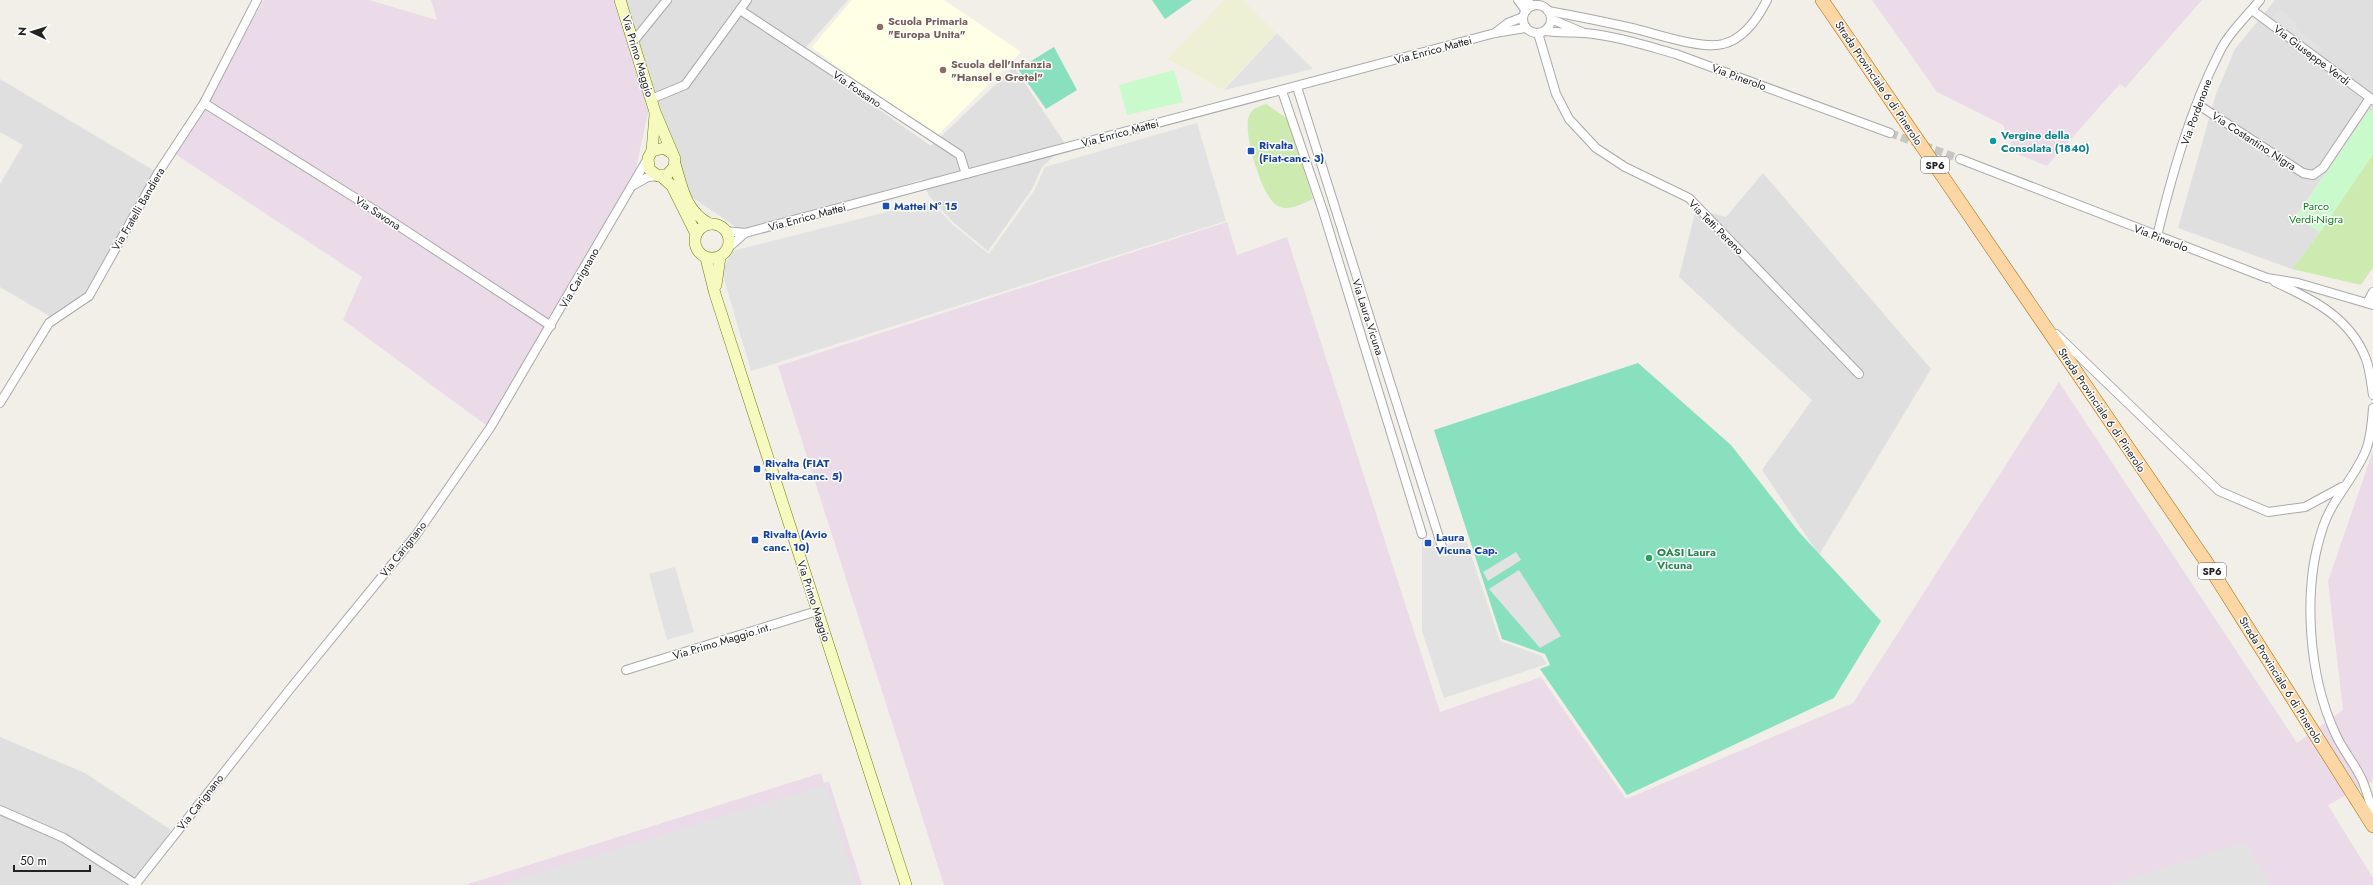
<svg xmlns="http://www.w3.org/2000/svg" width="2373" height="885" font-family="Jost,sans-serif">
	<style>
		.residential { fill: #e0dfdf }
		.industrial { fill: #ebdbe8 }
		.education { fill: #ffffe5 }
		.farmland { fill: #eef0d5 }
		.grass { fill: #cdebb0 }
		.park { fill: #c8facc }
		.pitch { fill: #88e0be }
		.parking { fill: #e2e2e2 }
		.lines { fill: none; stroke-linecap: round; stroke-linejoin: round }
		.street-tunnel { stroke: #c8c6c1; stroke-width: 8; stroke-dasharray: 8 4; stroke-linecap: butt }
		.street-casing { stroke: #a9a9a9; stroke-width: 10 }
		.secondary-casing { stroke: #707d05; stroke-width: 12 }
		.primary-casing { stroke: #a06b00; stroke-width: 14 }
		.street { stroke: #fff; stroke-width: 8 }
		.secondary { stroke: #f7fabf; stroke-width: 11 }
		.primary { stroke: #fcd6a4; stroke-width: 13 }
		.education-dot { fill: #8d6e63; stroke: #fff; stroke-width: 1.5 }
		.culture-dot { fill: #0f9aa8; stroke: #fff; stroke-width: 1.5 }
		.transit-dot { fill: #1a4fb4; stroke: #fff; stroke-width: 1.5 }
		.leisure-dot { fill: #2e9e5b; stroke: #fff; stroke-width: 1.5 }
		.labels { text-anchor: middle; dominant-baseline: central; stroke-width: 3; stroke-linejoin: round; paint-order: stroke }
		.shield { fill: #fff; stroke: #646464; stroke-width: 1 }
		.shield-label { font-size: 10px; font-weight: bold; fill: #222 }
		.education-label { font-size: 11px; font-weight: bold; fill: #785e54; stroke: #fff; text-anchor: start }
		.street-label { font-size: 11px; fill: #222; stroke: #fff }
		.culture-label { font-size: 11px; font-weight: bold; fill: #0d838f; stroke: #fff; text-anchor: start }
		.transit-label { font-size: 11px; font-weight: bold; fill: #164399; stroke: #fff; text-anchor: start }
		.park-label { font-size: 11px; fill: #0c8416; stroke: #fff }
		.leisure-label { font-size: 11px; font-weight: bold; fill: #27864d; stroke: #fff; text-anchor: start }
	</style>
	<rect width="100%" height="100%" fill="#f2efe9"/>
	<g class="residential">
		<polygon points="625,0 848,0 800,54 931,146 1014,67 1066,145 1042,167 1032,189 988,251 954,223 929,196 922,179 863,200 745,233 684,192"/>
		<polygon points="2275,0 2373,0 2373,111 2369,111 2296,216 2320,232 2292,269 2178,228 2216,94 2235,49"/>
		<polygon points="0,79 158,173 89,296 51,317 0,287 0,184 23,145 0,132"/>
		<polygon points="1763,173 1931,369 1819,555 1762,470 1812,400 1679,277 1696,209 1726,217"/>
		<polygon points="0,737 85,773 171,830 136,885 0,885"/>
	</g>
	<g class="industrial">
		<polygon points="264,0 369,0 437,20 431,0 620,0 651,99 632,187 490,428 343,320 362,277 175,154"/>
		<polygon points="1872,0 2202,0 2125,88 2120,84 2047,166 2015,153 2003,125 1937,92"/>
		<polygon points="1227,222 1237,255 1287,237 1440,712 1541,677 1626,799 1853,703 2059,382 2297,743 2343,710 2328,581 2373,451 2373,781 2328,805 2373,878 2373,885 944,885 778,366"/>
		<polygon points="821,773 824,783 829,781 862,885 465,885"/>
	</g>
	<polygon class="education" points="852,0 944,0 1021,52 935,138 868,92 812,47"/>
	<polygon class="farmland" points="1224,0 1243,0 1276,33 1223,90 1168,59"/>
	<g class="grass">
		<path d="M1266 104 1288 119 1313 199C1303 203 1289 212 1278 206 1262 199 1242 131 1249 116 1252 108 1258 107 1266 104Z"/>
		<polygon points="2373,154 2373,267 2361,285 2292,269 2320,232"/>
	</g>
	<g class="park">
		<polygon points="1174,70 1183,102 1127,115 1119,85"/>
		<polygon points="2369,110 2373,111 2373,154 2320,232 2296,217"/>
	</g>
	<g class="pitch">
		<polygon points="1152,0 1192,0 1165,19"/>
		<polygon points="1054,47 1077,90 1046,109 1018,69"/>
		<polygon points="1638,363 1731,445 1799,532 1881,621 1834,698 1627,795 1540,669 1550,665 1545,654 1502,639 1434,430"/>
	</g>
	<g class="parking">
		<polygon points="2279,9 2296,22 2296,29 2323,48 2319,54 2272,18"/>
		<polygon points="1277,33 1313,69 1224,90"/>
		<polygon points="1197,123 1226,221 751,371 722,272 732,251 930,201 953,225 989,254 1034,191 1045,167"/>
		<polygon points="1422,534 1442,547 1466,540 1500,641 1542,656 1547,664 1444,698 1422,631"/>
		<polygon points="1516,552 1521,560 1488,581 1483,572"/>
		<polygon points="675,567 694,632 667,640 649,574"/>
		<polygon points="1519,570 1561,636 1540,648 1489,589"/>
		<polygon points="826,785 856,885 501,885"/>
		<polygon points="2245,843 2271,885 2110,885"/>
	</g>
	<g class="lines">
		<polyline class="street-tunnel" points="1890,133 1960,159"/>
		<defs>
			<g id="street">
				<polyline points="1518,0 1526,11"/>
				<polyline points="1527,0 1532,6"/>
				<circle cx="1537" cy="19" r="14"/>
				<polyline points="740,10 960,155 966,174"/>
				<polyline points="2252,10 2373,100"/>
				<path d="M1548 11C1576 16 1605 22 1632 28 1654 33 1702 50 1723 44 1744 39 1758 18 1767 0"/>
				<polyline points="1551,19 1582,32"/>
				<path d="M1545 31C1559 33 1571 32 1585 33 1616 36 1647 46 1676 54L1890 133"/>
				<polyline points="1495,33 1508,23 1523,17"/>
				<polyline points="1538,33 1556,94 1569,119 1596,148 1625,167 1689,198 1859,374"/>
				<polyline points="633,42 667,0"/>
				<polyline points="1297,87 1442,547"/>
				<polyline points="1282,91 1323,211 1422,534"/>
				<polyline points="651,99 685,85 747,0"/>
				<polyline points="204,103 376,211 551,326"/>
				<polyline points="2197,104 2303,173 2313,175 2323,168 2370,98"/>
				<polyline points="1960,159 2267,278 2298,283 2373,305"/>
				<polyline points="632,186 648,177 660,176"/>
				<polyline points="726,231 745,233 1495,33 1526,28"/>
				<path d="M2157 236C2172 175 2190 110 2219 53 2228 34 2246 17 2260 0"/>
				<polyline points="728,248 745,233"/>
				<path d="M2275 282C2312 299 2350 317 2366 359 2370 370 2371 383 2373 395"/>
				<polyline points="2367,303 2373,292"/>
				<polyline points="2056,334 2219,491 2268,512 2305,507 2342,487"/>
				<polyline points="0,403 49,323 89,296 158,173 204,103 257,0"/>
				<path d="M2373 408C2372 422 2371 437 2366 450 2356 476 2332 499 2323 527 2302 588 2308 676 2336 735 2343 751 2356 765 2363 782 2367 792 2370 803 2373 814"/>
				<polyline points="626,670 817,611"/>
				<polyline points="0,810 64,838 137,885"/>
				<polyline points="135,885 290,689 416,535 490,428 648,158"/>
			</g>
			<g id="secondary">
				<polyline points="620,0 655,112 675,159 674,167 667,175 658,176 649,169 648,158 652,151 664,148 673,154"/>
				<polyline points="652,151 655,115"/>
				<path d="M675 164C682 188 686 212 710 224"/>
				<polyline points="661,176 672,186 696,234"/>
				<circle cx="712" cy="241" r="17"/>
				<polyline points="706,258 715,294 906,885"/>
				<polyline points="716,285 720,257"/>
			</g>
			<polyline id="primary" points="1822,0 2207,563 2373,826"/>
		</defs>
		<use href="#street" class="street-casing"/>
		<use href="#secondary" class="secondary-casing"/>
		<use href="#primary" class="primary-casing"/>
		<use href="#street" class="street"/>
		<use href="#secondary" class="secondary"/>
		<use href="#primary" class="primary"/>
	</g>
	<g class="education-dot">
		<circle cx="880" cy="27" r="4"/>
		<circle cx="943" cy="70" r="4"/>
	</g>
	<circle class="culture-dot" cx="1993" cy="141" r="4"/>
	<g class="transit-dot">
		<rect x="1247" y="147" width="8" height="8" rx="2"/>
		<rect x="882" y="202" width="8" height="8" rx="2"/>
		<rect x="753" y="465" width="8" height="8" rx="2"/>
		<rect x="751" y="536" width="8" height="8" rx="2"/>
		<rect x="1424" y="539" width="8" height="8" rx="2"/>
	</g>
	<circle class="leisure-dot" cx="1649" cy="558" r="4"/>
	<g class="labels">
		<g class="shield">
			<rect x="1921" y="157" width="28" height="16" rx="3"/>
			<rect x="2198" y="563" width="28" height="16" rx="3"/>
		</g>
		<g class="shield-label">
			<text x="1935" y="165">SP6</text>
			<text x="2212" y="571">SP6</text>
		</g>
		<g class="education-label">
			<text x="888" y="21">Scuola Primaria<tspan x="888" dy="13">"Europa Unita"</tspan></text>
			<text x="951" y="64">Scuola dell'Infanzia<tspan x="951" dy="13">"Hansel e Gretel"</tspan></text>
		</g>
		<g class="street-label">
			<text transform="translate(1433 50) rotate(-15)">Via Enrico Mattei</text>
			<text transform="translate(2312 55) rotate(37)">Via Giuseppe Verdi</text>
			<text transform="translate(638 56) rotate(73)">Via Primo Maggio</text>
			<text transform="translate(1739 77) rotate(20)">Via Pinerolo</text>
			<text transform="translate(1879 83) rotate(56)">Strada Provinciale 6 di Pinerolo</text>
			<text transform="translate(857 89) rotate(34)">Via Fossano</text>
			<text transform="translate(2196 112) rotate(-70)">Via Pordenone</text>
			<text transform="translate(1120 133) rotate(-15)">Via Enrico Mattei</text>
			<text transform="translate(2254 141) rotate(33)">Via Costantino Nigra</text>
			<text transform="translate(138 209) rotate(-60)">Via Fratelli Bandiera</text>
			<text transform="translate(378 213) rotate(33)">Via Savona</text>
			<text transform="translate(807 217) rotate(-15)">Via Enrico Mattei</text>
			<text transform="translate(1716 227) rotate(45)">Via Tetti Pereno</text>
			<text transform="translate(2161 238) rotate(21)">Via Pinerolo</text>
			<text transform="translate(579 278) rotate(-60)">Via Carignano</text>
			<text transform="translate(1368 317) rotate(72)">Via Laura Vicuna</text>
			<text transform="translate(2102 410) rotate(56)">Strada Provinciale 6 di Pinerolo</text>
			<text transform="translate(403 549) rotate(-52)">Via Carignano</text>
			<text transform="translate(814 601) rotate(72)">Via Primo Maggio</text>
			<text transform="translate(722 641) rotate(-17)">Via Primo Maggio int.</text>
			<text transform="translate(2281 680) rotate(58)">Strada Provinciale 6 di Pinerolo</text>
			<text transform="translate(200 802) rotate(-52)">Via Carignano</text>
		</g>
		<g class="culture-label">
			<text x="2001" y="135">Vergine della<tspan x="2001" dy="13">Consolata (1840)</tspan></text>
		</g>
		<g class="transit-label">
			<text x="1259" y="145">Rivalta<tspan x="1259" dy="13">(Fiat-canc. 3)</tspan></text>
			<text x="894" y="206">Mattei N° 15</text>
			<text x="765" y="463">Rivalta (FIAT<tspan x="765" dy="13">Rivalta-canc. 5)</tspan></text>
			<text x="763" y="534">Rivalta (Avio<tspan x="763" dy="13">canc. 10)</tspan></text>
			<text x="1436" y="537">Laura<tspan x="1436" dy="13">Vicuna Cap.</tspan></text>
		</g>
		<g class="park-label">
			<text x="2316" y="206">Parco<tspan x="2316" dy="13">Verdi-Nigra</tspan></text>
		</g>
		<g class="leisure-label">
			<text x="1657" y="552">OASI Laura<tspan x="1657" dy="13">Vicuna</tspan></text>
		</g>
	</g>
	<g transform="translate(32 32) rotate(274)" stroke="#ffffff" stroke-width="3" paint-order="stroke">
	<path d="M0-3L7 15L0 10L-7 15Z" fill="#222222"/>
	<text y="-6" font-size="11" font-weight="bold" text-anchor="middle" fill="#222222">N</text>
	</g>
	<path d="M14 865v6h76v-6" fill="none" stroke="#222222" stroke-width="2"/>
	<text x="20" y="865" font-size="12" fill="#222222" stroke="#ffffff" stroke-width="3" paint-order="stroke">50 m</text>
</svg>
